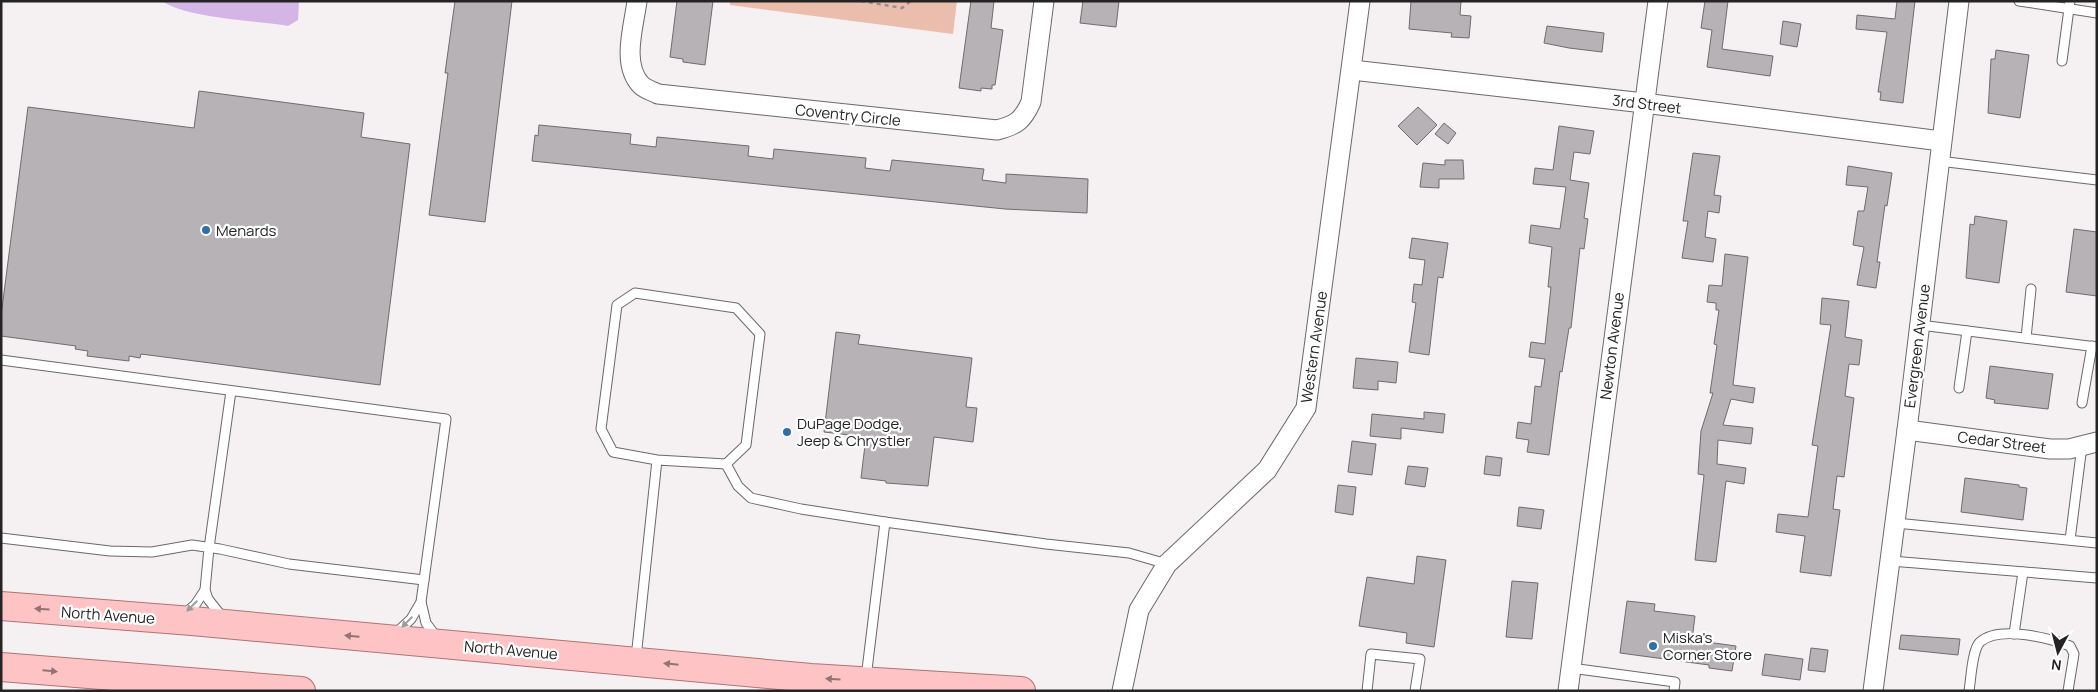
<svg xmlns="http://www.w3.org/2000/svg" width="2098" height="692" font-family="Manrope,sans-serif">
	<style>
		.green { fill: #ebbdad }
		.water { fill: #d4b6e6 }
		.building { fill: #b7b2b5; stroke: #6f6b6e }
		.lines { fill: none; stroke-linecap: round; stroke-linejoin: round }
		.lane-casing { stroke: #6d686a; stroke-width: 11 }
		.street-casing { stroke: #6d686a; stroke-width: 21 }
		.primary-casing { stroke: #b17273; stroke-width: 30 }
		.path { stroke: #949191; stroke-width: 2.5; stroke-dasharray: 4 4; stroke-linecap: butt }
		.lane { stroke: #fff; stroke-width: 9 }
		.street { stroke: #fff; stroke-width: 19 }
		.primary { stroke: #fec4c5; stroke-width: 28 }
		.oneway { fill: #9d9c9c }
		.oneway2 { fill: #927474 }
		.poi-dot { fill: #3070a7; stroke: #fff; stroke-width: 2 }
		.labels { text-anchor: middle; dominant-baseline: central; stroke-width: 4.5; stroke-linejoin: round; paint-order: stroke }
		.street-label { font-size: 15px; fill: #252424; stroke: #fff }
		.poi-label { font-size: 15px; fill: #252424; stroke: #fff; text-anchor: start }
	</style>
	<rect width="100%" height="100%" fill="#f5f0f1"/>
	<polygon class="green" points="730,1 957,1 953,34 730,5"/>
	<path class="water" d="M162 1H299L298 20 288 26C257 21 186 18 162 1Z"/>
	<g class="building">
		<polygon points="455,1 512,1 485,222 429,215 448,73 445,73"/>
		<polygon points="677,1 713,1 705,65 683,62 683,59 670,57"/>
		<polygon points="971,1 994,1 991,28 1003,30 995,85 992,85 992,89 981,88 981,91 959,88"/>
		<polygon points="1083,1 1119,1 1116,27 1080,23"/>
		<polygon points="1411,1 1461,1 1460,15 1471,16 1469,38 1451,37 1452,33 1409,29"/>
		<polygon points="1705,1 1728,1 1722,49 1773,56 1770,76 1707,67 1712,30 1701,28"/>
		<polygon points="1897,1 1915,1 1903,103 1880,100 1881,92 1878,92 1887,32 1856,29 1857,15 1895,19"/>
		<polygon points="1783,21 1801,24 1797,47 1780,44"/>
		<polygon points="1547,26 1604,33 1602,52 1569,48 1544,43"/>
		<polygon points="1996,50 2029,55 2020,118 1988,113 1991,59 1995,59"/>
		<polygon points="199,91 364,113 361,137 410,144 380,385 141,354 140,358 129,356 129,361 87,356 88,351 75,349 76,346 1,336 1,316 28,107 194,128"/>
		<polygon points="1418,107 1437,125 1417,145 1398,126"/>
		<polygon points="1444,123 1456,133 1448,144 1435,134"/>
		<polygon points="539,125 631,134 630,144 656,147 657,137 749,146 748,156 773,159 774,149 866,158 865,168 890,171 892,160 984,169 982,180 1006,183 1006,174 1088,179 1087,213 1005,209 532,161 535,135 538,136"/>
		<polygon points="1559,126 1594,131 1590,154 1574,152 1570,180 1589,183 1584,218 1588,219 1584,249 1580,248 1571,328 1569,328 1562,372 1560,371 1549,455 1527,452 1529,440 1516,438 1518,422 1531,424 1535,386 1541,387 1545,359 1529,357 1531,342 1545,344 1551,287 1548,287 1552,247 1529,243 1531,225 1560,229 1566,187 1533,184 1535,168 1553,170"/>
		<polygon points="1693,153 1720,156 1714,195 1721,196 1719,213 1708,211 1705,237 1716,239 1713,262 1682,258 1688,221 1683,221"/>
		<polygon points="1445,160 1463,160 1464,179 1439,179 1439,188 1420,187 1423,163 1445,165"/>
		<polygon points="1848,166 1892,173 1887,206 1885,205 1877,262 1880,262 1876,288 1857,285 1864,247 1853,245 1858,211 1864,211 1868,187 1846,185"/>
		<polygon points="1975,216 2007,221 1999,283 1966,278 1970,224 1974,225"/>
		<polygon points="2074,229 2097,232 2097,296 2066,292"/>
		<polygon points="1412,238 1448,243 1443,278 1438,277 1429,355 1409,352 1416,303 1412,302 1414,284 1422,285 1425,260 1409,258"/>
		<polygon points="1725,254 1748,257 1733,385 1755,388 1753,403 1731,399 1723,425 1753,428 1751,444 1718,440 1717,464 1746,468 1744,484 1726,481 1716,562 1695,560 1704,475 1698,474 1701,431 1713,393 1710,393 1717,345 1714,344 1719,310 1716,310 1716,303 1707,302 1709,285 1722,286"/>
		<polygon points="1822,298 1849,301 1845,337 1862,340 1859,365 1849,364 1845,396 1854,398 1844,477 1837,476 1833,509 1840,510 1831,576 1800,572 1805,536 1776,532 1778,514 1808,517 1818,446 1812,445 1831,325 1820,324"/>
		<polygon points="836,332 860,335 858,344 972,358 966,407 977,408 973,442 934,437 928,486 886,483 886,481 861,478 866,437 824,432"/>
		<polygon points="1356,358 1398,362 1396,383 1378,381 1378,390 1353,388"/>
		<polygon points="1990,366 2053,374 2048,409 1994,403 1995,400 1986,398"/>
		<polygon points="1424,412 1445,414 1443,433 1401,428 1401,439 1370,436 1372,414 1424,419"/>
		<polygon points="1352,441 1376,444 1372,475 1348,472"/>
		<polygon points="1486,456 1502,458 1500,476 1484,474"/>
		<polygon points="1408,466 1428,468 1425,487 1405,484"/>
		<polygon points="1965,478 2019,485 2019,487 2027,488 2023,520 1961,512"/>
		<polygon points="1338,485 1356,487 1353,515 1335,512"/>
		<polygon points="1519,507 1544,510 1541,529 1517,526"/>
		<polygon points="1417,556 1446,560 1434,647 1406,643 1407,633 1359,626 1367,577 1414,584"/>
		<polygon points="1512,581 1538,583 1532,639 1506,637"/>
		<polygon points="1627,601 1655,604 1654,611 1695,616 1692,640 1736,646 1732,671 1709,668 1709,665 1620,653"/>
		<polygon points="1901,635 1960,639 1958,655 1899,649"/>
		<polygon points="1811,648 1828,650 1825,672 1808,670"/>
		<polygon points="1765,654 1803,659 1800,680 1762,675"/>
	</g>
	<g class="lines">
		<defs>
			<g id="lane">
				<polyline points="2019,1 2097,13"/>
				<polyline points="2062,61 2070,1"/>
				<polyline points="1939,161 2097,180"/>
				<polyline points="1920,325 2097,347"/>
				<polyline points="2026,338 2031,289"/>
				<polyline points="1,360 446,419 421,602 411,619 395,634"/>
				<polyline points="1959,388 1967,331"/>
				<polyline points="2082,403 2092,346"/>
				<polyline points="726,464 738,486 751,498 801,509 885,522"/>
				<polyline points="1896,523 2097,543"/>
				<polyline points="1,538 110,551 152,552 192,545 220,549 289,564 424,580"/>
				<polyline points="2070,540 2082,446"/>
				<polyline points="1891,561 2097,578"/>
				<polyline points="421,602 426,623 437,638"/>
				<polyline points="184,614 195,605 205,590"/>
				<polyline points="223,618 208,599 205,590 209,548 231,391"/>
				<polyline points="2014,634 2023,572"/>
				<polyline points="636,658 657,460 613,452 601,429 617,305 635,293 736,308 760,334 746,445 726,464 657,460"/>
				<polyline points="1571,668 1675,682 1674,691"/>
				<polyline points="866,678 885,522 1046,544 1129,553 1167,564"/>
				<polyline points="1367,691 1371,654 1420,659 1415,691"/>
				<path d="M1969 691C1971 679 1972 650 1980 642 1999 625 2049 638 2070 646L2074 654 2068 691"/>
			</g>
			<g id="street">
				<path d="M637 1C634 26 621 64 641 85 645 89 652 91 658 94L997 130C1017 125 1023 120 1031 102L1044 1"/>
				<polyline points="1352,70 1644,103 1941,141"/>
				<polyline points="1907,430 2050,449 2069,449 2097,442"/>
				<polyline points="1122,691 1139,610 1167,564 1267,470 1306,408 1360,1"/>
				<polyline points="1568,691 1658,1"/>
				<polyline points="1873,691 1907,430 1959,1"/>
			</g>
			<g id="primary">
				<polyline points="1,606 192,621 811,678 1021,691"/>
				<polyline points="1,667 301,691"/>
			</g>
		</defs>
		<use href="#lane" class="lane-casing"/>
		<use href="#street" class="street-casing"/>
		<use href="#primary" class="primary-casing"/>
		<polyline class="path" points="861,1 902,8 911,1"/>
		<use href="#lane" class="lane"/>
		<use href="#street" class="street"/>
		<use href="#primary" class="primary"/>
	</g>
	<defs><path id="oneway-solid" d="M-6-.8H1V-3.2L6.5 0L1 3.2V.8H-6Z" transform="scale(1.25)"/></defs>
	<g class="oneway">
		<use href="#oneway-solid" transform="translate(192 606) rotate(135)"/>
		<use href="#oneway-solid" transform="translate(407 622) rotate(135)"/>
	</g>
	<g class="oneway2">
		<use href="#oneway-solid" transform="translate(42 609) rotate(-176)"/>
		<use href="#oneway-solid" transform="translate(352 636) rotate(-175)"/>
		<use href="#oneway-solid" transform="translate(671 664) rotate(-174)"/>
		<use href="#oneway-solid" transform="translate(50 671) rotate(5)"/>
		<use href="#oneway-solid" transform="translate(833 679) rotate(-176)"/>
	</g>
	<g class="poi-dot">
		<circle cx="206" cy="230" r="5"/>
		<circle cx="787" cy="432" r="5"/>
		<circle cx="1653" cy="646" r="5"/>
	</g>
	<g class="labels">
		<g class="street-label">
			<text transform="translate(1647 104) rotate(7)">3rd Street</text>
			<text transform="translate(848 115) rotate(6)">Coventry Circle</text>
			<text transform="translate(1612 346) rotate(-83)">Newton Avenue</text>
			<text transform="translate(1917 346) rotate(-83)">Evergreen Avenue</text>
			<text transform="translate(1314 347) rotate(-82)">Western Avenue</text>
			<text transform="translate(2002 442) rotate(7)">Cedar Street</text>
			<text transform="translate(108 615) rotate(4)">North Avenue</text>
			<text transform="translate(511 650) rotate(5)">North Avenue</text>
		</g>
		<g class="poi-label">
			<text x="216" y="230">Menards</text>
			<text x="797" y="423">DuPage Dodge,<tspan x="797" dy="17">Jeep &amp; Chrystler</tspan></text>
			<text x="1663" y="637">Miska's<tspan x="1663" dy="17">Corner Store</tspan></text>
		</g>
	</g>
	<rect width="2098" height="692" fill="none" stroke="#252424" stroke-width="5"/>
	<g transform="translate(2058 652) rotate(187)" stroke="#ffffff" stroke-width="4" paint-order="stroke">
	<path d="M0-4L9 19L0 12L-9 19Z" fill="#252424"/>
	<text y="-8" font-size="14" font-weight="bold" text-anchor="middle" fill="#252424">N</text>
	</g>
</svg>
